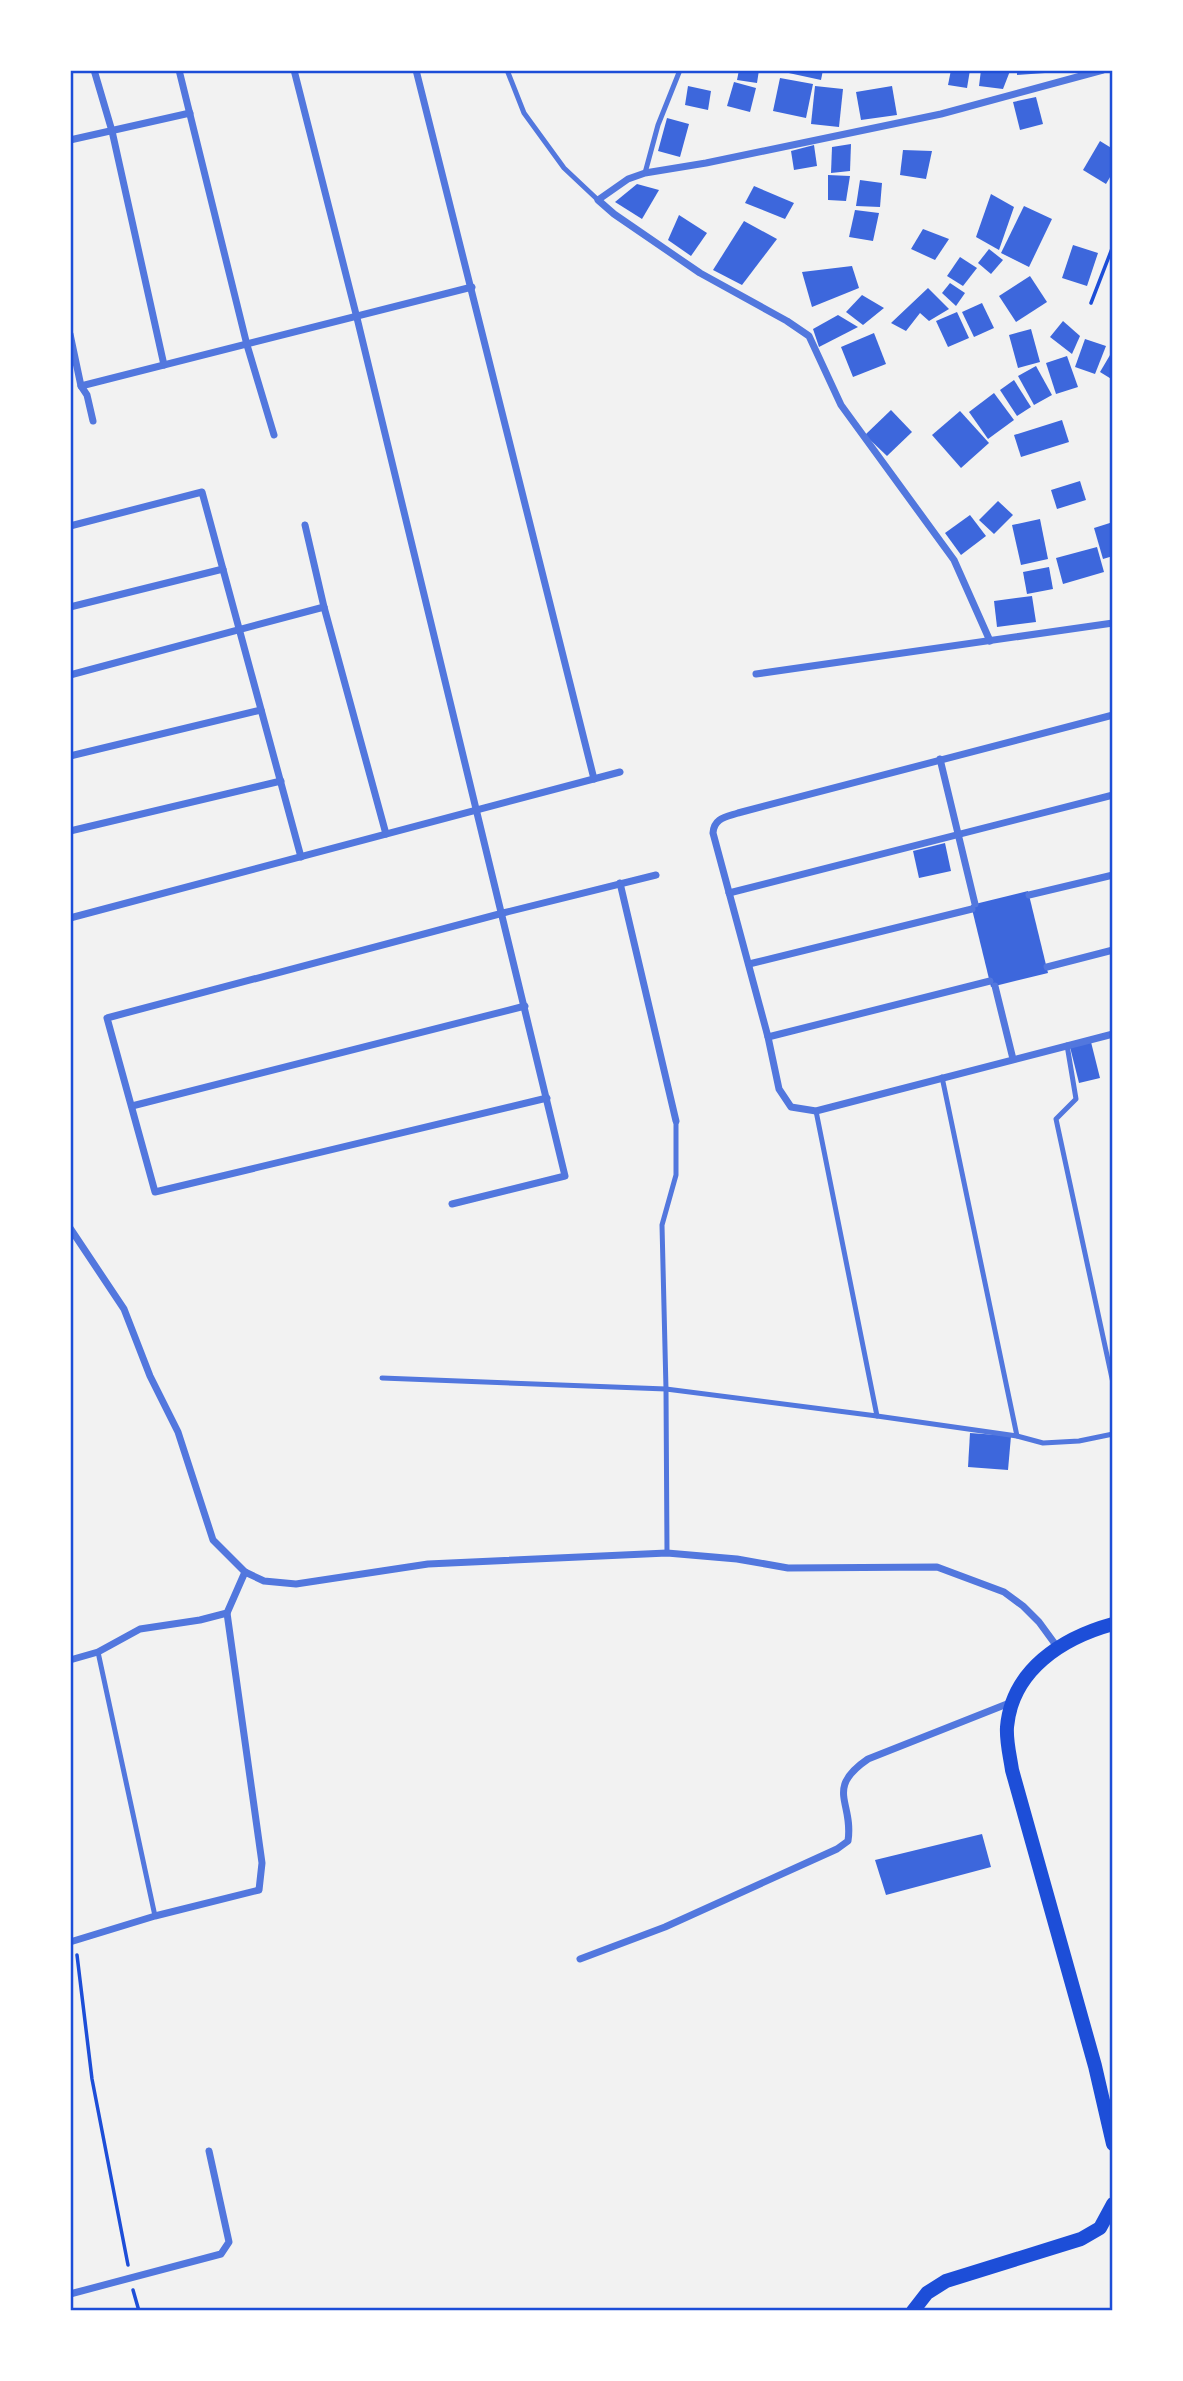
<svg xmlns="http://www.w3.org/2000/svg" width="1183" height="2381" font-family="Arial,sans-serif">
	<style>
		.building { fill: #3d67dc }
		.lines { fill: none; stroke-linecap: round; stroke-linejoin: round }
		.path { stroke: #1d4ed8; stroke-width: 3.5 }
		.service { stroke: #5277de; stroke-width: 5 }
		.minor { stroke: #5277de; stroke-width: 7 }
		.secondary { stroke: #1d4ed8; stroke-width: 14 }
		.neatline { fill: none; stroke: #1d4ed8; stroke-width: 2.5 }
	</style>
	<rect width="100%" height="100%" fill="#f2f2f2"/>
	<g class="building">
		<polygon points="739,70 759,70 757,83 737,80"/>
		<polygon points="784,70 823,70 821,80 784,72"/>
		<polygon points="951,70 970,70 967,88 948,85"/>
		<polygon points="981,70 1003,70 1010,71 1003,89 979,86"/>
		<polygon points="1017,70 1045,70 1045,73 1017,75"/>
		<polygon points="780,78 813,84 806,118 773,111"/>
		<polygon points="734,82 756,88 750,112 727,106"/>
		<polygon points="688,86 711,91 708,110 685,105"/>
		<polygon points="815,86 843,89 839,127 811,124"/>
		<polygon points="892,86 897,115 861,120 856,92"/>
		<polygon points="1036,97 1043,124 1020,130 1013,102"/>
		<polygon points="667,118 689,124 680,157 658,151"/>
		<polygon points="1100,141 1113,149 1113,172 1106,184 1083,170"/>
		<polygon points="851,144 850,171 831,173 832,147"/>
		<polygon points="814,145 817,166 794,170 791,151"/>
		<polygon points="903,150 932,151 926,179 900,175"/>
		<polygon points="828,175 850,176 846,201 828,200"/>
		<polygon points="860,180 882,183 880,207 856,206"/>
		<polygon points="637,184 659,190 642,219 615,202"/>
		<polygon points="754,186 794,203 785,219 745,203"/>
		<polygon points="991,194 1014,207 999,250 976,237"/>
		<polygon points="1024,206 1052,219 1029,267 1001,253"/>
		<polygon points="855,210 879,213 873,241 849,237"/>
		<polygon points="679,215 707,233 691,256 668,240"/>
		<polygon points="744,221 777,239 742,285 713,270"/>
		<polygon points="923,229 949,239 935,260 911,249"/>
		<polygon points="1073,245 1098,253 1087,286 1062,278"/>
		<polygon points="989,249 1003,260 991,274 978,263"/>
		<polygon points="960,257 977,268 963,286 947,276"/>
		<polygon points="852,266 859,288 812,307 802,272"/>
		<polygon points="1030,276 1047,302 1016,322 999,296"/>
		<polygon points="950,283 965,293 956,306 942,293"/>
		<polygon points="928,288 949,309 929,321 920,313 906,331 891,323"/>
		<polygon points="862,295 884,308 863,325 846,312"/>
		<polygon points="982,303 994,328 974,337 962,312"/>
		<polygon points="957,312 969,338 948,347 936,321"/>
		<polygon points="838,315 858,327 819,347 813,329"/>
		<polygon points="1063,321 1080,336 1072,354 1050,337"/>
		<polygon points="1031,329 1040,362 1018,368 1009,335"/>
		<polygon points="874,333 886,364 853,377 841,347"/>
		<polygon points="1085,339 1106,346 1095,374 1075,367"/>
		<polygon points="1113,350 1113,380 1100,372"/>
		<polygon points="1067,356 1078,387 1056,394 1046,363"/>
		<polygon points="1036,366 1052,395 1034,405 1018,376"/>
		<polygon points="1014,380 1031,407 1017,416 1000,390"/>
		<polygon points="994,393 1014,420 988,439 969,412"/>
		<polygon points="891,410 912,432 887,456 865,435"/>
		<polygon points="960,411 989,443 961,468 932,435"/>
		<polygon points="1062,420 1069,442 1021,457 1014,435"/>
		<polygon points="1080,481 1086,500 1057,509 1051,490"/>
		<polygon points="998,501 1013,515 994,534 979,520"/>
		<polygon points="970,515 986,536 961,555 945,533"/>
		<polygon points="1040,519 1048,559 1021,565 1012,525"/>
		<polygon points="1113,522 1113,556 1103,559 1094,528"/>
		<polygon points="1097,547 1104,572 1063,584 1056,558"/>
		<polygon points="1049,567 1053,589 1027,594 1023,572"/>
		<polygon points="1032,596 1036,622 997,627 994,601"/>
		<polygon points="945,843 951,871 919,878 913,851"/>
		<polygon points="1028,891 1048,973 991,987 971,905"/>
		<polygon points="1091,1042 1100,1078 1079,1083 1070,1047"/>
		<polygon points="970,1433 1011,1436 1008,1470 968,1467"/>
		<polygon points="982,1834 991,1867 886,1895 875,1860"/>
	</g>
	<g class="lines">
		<g class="path">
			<polyline points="1091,303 1113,246"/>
			<polyline points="77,1955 92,2079 128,2265"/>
			<polyline points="133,2290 139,2311"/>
		</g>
		<g class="service">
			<polyline points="507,70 524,113 564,168 598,200"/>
			<polyline points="645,173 658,125 680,70"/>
			<polyline points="1067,1045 1076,1099 1056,1119 1113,1383"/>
			<polyline points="942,1077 1017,1436"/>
			<polyline points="816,1111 877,1416"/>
			<polyline points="382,1378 666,1389 877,1416 1017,1436 1043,1443 1079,1441 1113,1434"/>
			<polyline points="667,1553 666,1389 662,1225 676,1175 676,1121"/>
			<polyline points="98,1652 155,1916"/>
		</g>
		<g class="minor">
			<polyline points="94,70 112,131 164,365"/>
			<polyline points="179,70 247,345 274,435"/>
			<polyline points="294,70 357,318 565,1176 452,1204"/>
			<polyline points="416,70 594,779"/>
			<polyline points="70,140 190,113"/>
			<polyline points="70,334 81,386 87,395 93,421"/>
			<polyline points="81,386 472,287"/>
			<polyline points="305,525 324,607 386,834"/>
			<polyline points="70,526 202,492 301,857"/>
			<polyline points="70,607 223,569"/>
			<polyline points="990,641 954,560 841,405 809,336 787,321 700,273 614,214 598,200 628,179 645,173 706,163 941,114 1103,70"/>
			<polyline points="756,674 1113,623"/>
			<polyline points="70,675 324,607"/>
			<path d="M1113 715 738 813C726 817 714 818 713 833L768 1037 779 1089 791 1107 816 1111 1113 1034"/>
			<polyline points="70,756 261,710"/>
			<polyline points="940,759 975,904"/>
			<polyline points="70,831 281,781"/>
			<polyline points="620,883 676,1121"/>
			<polyline points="729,893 1113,795"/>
			<polyline points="1029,895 1113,875"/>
			<polyline points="70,918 620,772"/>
			<polyline points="749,964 972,909"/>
			<polyline points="1047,967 1113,950"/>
			<polyline points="995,986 1013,1059"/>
			<polyline points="768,1037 990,981"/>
			<polyline points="547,1098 155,1192 107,1018 503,913 656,875"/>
			<polyline points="132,1106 525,1006"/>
			<polyline points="70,1228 124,1309 150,1376 178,1432 213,1540 245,1572 264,1581 296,1584 428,1564 667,1553 737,1559 788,1568 937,1567 1004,1592 1023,1606 1039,1622 1058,1648"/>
			<polyline points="70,1660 98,1652 140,1629 200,1620 227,1613 245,1572"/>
			<polyline points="70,1942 155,1916 259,1890 262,1863 227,1613"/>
			<path d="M580 1959 665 1927 837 1849 848 1841C854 1802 824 1789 868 1759L1012 1702"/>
			<polyline points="70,2294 221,2254 229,2242 209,2151"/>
		</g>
		<g class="secondary">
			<path d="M1113 1624C1062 1638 1012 1670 1007 1727 1006 1741 1010 1756 1012 1770L1095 2066 1113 2144"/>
			<polyline points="913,2311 927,2293 946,2281 1081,2239 1100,2228 1113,2204"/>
		</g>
	</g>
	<rect width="1183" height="2381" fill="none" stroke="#ffffff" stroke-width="144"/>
	<rect x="72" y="72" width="1039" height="2237" class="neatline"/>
</svg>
